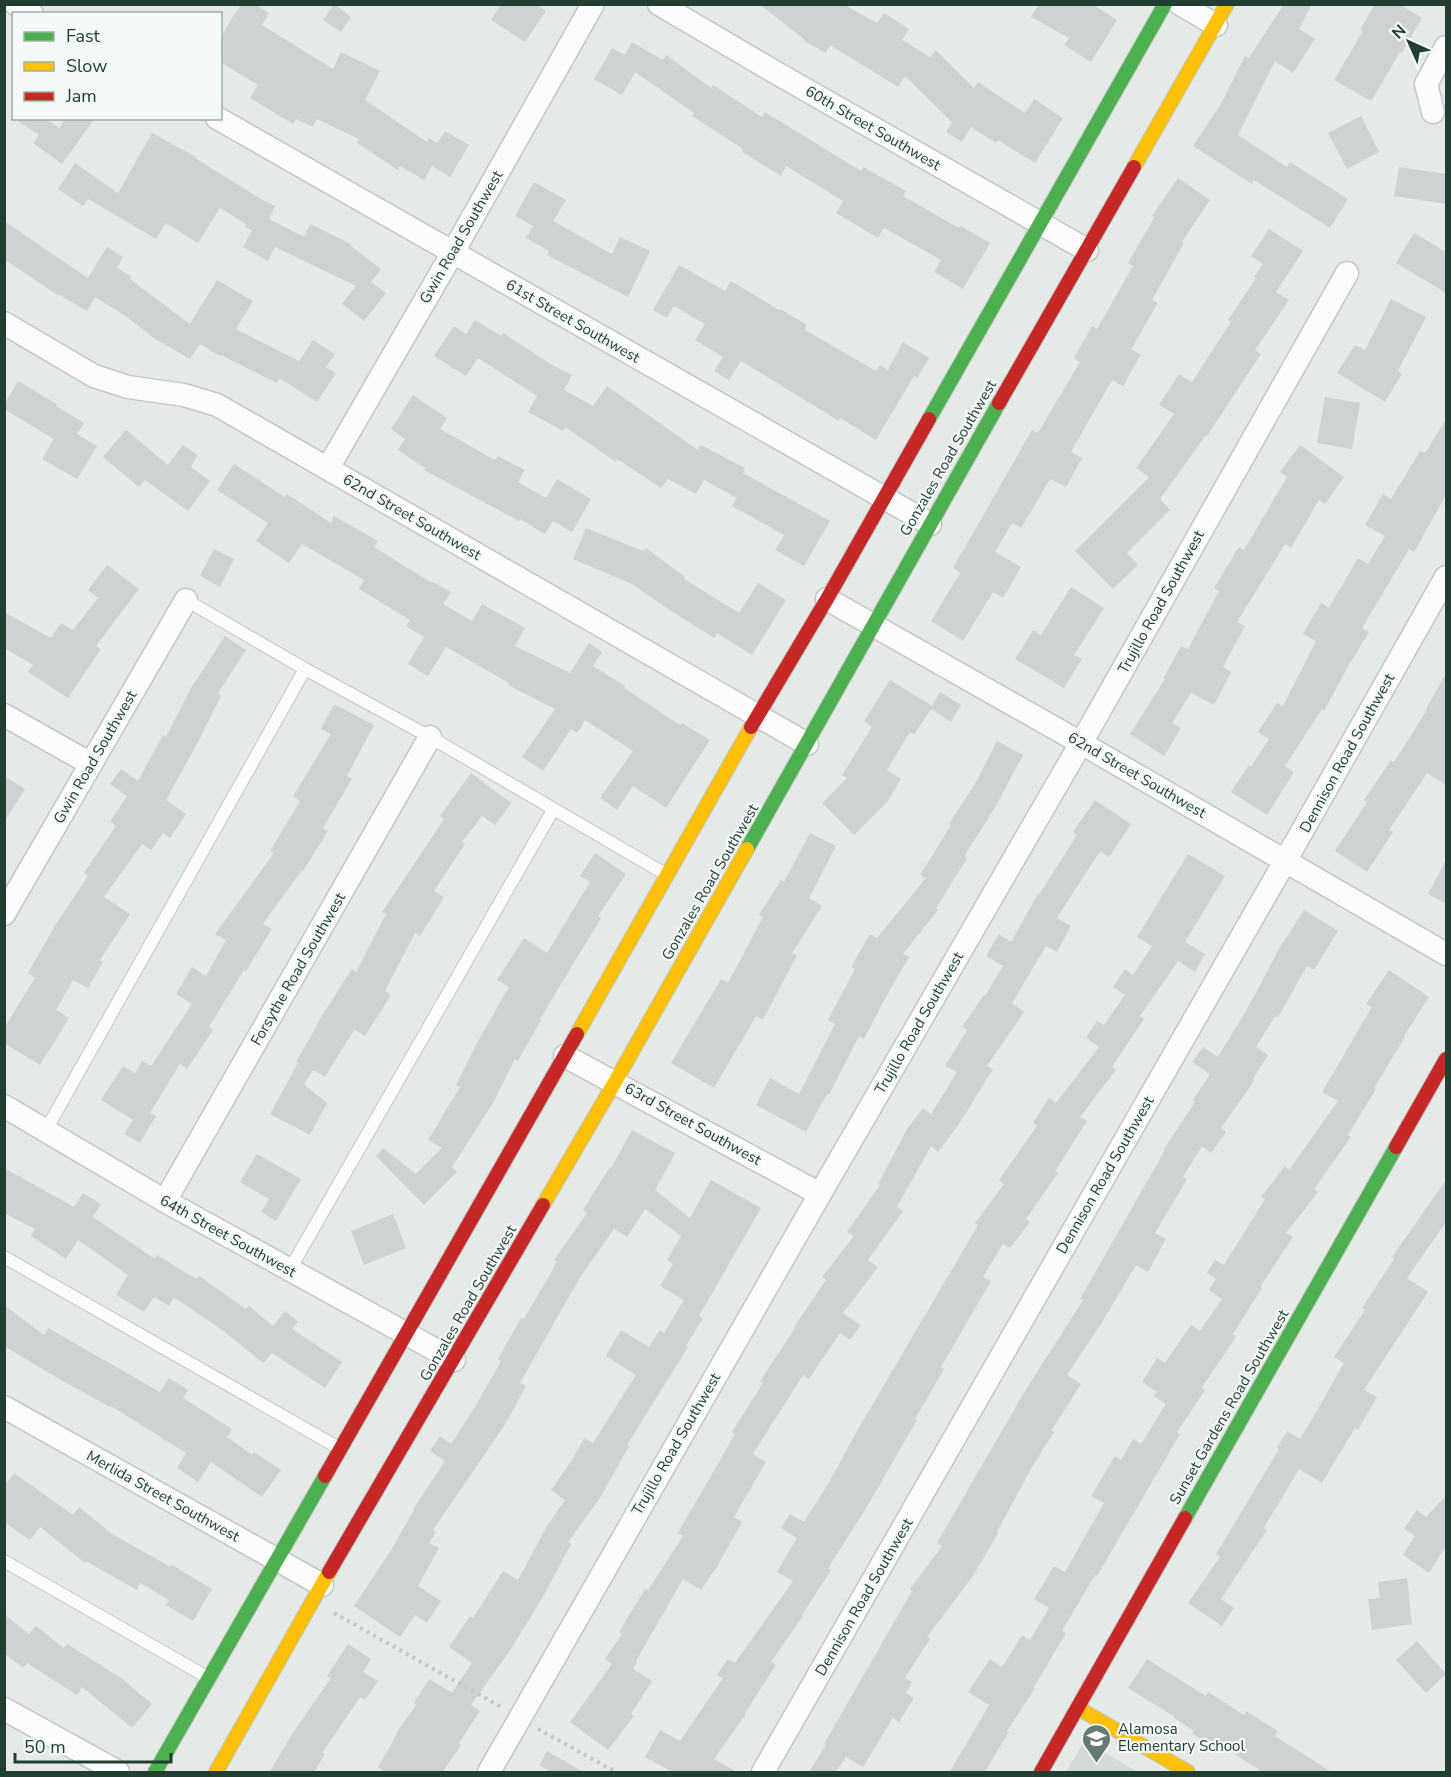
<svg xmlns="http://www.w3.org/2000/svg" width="1451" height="1777" font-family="'Nunito Sans',sans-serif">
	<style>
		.built { fill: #d2dcd6 }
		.building { fill: #cdd3d0 }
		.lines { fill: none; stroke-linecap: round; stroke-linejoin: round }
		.lane-casing { stroke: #c2c7c4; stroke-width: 14 }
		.street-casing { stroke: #c2c7c4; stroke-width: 25 }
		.fast-casing { stroke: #c0c8c4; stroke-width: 16 }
		.slow-casing { stroke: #c0c8c4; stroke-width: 16 }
		.jam-casing { stroke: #c0c8c4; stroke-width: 16 }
		.path { stroke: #c1cac5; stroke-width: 4; stroke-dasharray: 3 4.5; stroke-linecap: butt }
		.lane { stroke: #fbfcfb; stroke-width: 12 }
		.street { stroke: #fbfcfb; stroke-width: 22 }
		.fast { stroke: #4caf50; stroke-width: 14 }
		.slow { stroke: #ffc107; stroke-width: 14 }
		.jam { stroke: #c62828; stroke-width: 14 }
		.labels { text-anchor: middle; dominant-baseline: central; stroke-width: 4.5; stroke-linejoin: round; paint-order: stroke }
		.street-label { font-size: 15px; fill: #213e31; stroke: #f3f9f5 }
		.poi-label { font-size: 15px; fill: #213e31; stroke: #f3f9f5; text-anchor: start }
	</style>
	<rect width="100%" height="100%" fill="#e5eae7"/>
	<polygon class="built" points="1084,1741 1107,1754 1138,1772 1066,1772"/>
	<g class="building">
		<polygon points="241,4 254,4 269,13 262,25 333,69 341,52 380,71 365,100 427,142 429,138 437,143 445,131 469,145 450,177 432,166 424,180 400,166 398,170 357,143 359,139 317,119 313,127 296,119 293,124 250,98 258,85 220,62 220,38"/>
		<polygon points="334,4 351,17 341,32 323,20"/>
		<polygon points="501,4 536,4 546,11 525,42 491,20"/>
		<polygon points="759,4 843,4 877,23 884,13 909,29 902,40 930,57 936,50 974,88 978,82 1025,113 1034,99 1063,118 1035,163 998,140 996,143 971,127 962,142 946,132 952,122 905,76 898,87 830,45 826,53 804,41 805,40"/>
		<polygon points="1039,4 1092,4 1117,20 1091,62 1064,45 1069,38 1031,17"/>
		<polygon points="1284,4 1312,4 1299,29 1315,39 1293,73 1275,61 1238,135 1287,167 1290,162 1348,199 1330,228 1254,180 1252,184 1193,146 1221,104 1245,56 1249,58"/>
		<polygon points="1375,4 1399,4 1422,18 1402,53 1400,52 1371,101 1334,80 1363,31 1360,30"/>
		<polygon points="632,42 663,60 666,55 711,88 713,85 762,117 765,112 861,171 863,167 906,191 903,196 959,228 961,226 990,243 963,289 934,272 941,260 884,228 878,238 836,213 843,201 786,166 781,176 742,152 743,149 692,116 694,113 635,72 622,95 594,79 612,48 625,55"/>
		<polygon points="1361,116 1379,152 1347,169 1328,133"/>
		<polygon points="13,118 45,118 59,128 66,118 95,118 62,164 33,143 39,135"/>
		<polygon points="152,133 196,157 195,158 261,199 275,206 269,219 304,237 310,224 351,244 351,246 381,269 371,282 386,293 364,321 342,304 356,286 275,247 268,261 243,247 252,230 245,227 246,224 220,208 198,243 166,223 156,239 88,199 83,206 58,189 75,163 118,193"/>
		<polygon points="1399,167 1446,174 1446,204 1394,196"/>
		<polygon points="1178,178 1210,200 1182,242 1184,243 1152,300 1158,303 1131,349 1141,355 1123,386 1112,380 1071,452 1082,458 1066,487 1050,479 1021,528 1012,523 995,552 1021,567 1003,598 993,592 963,641 931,621 960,573 953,568 1032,430 1038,433 1080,362 1074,358 1092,326 1097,329 1133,266 1128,263 1154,218 1152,216"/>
		<polygon points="534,182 566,200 553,221 612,254 620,237 650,251 628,297 547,255 549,251 526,238 533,226 515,216"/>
		<polygon points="4,221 88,278 107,247 123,257 117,268 132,277 130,279 190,324 217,280 253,301 236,329 299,361 313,340 335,354 326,367 336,373 317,402 279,378 277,383 221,355 220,356 200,344 190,359 157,340 124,315 95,297 87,311 60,295 59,296 4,259"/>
		<polygon points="1269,229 1303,251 1276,292 1289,300 1255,350 1261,354 1207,436 1206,435 1160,499 1170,510 1127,553 1138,565 1113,589 1075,551 1149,477 1136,468 1174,414 1159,405 1179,374 1192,382 1231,322 1228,320 1256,278 1254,277 1263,264 1251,256"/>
		<polygon points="1414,233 1446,252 1446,293 1396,263"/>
		<polygon points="679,265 725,291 731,281 779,310 780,309 807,325 805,330 876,371 880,365 888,370 903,342 929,358 917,378 914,376 876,440 840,418 839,421 741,361 729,380 714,371 723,357 695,340 705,324 674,306 667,318 653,310"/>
		<polygon points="1391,299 1426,317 1398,371 1402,374 1385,402 1337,373 1355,345 1365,350"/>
		<polygon points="475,320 501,336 503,333 552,365 572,375 564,390 593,406 607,386 698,450 701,445 745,468 743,473 830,521 804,566 775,550 784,535 732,506 737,498 704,480 696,494 668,479 661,488 617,459 616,462 565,427 563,431 528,412 537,396 478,358 466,376 434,356 454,326 466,334"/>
		<polygon points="18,381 57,404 56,406 84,423 77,434 97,446 77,479 42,459 54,439 4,409 4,405"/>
		<polygon points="413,395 447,418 440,429 495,460 498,456 525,470 518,482 546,498 557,479 591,499 572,532 553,521 545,534 520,519 519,521 424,470 425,468 398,450 405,439 391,429"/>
		<polygon points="1325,397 1360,403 1352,449 1317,443"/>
		<polygon points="1446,419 1446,495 1414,552 1409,549 1362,628 1369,632 1346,670 1324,711 1322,709 1285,766 1294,772 1267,815 1231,792 1249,765 1251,767 1269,739 1258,732 1277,703 1283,706 1316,641 1303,634 1321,603 1329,608 1358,558 1368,564 1385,536 1365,525 1383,494 1391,499 1420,451 1425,453"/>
		<polygon points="126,430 168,465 183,445 198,455 191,467 210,481 188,511 145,480 139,487 103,457"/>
		<polygon points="1300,445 1344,477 1325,504 1319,500 1291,548 1285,544 1237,622 1245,626 1223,667 1231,672 1214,705 1191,693 1172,723 1181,728 1164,756 1130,734 1165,679 1163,679 1181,646 1188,649 1219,591 1214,588 1239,547 1244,550 1287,477 1280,472"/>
		<polygon points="234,464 285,497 287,494 331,523 334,516 378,541 374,547 432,583 433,582 451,592 443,604 472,621 482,604 525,628 515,646 570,673 589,643 602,652 593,666 625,686 624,688 680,725 682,723 710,740 666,808 633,786 617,810 600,798 633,751 585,720 577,733 571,729 543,771 522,757 555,709 508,685 509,683 446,647 428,676 408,664 424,637 406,626 410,620 359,589 364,580 302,544 289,563 256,541 268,523 217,490"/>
		<polygon points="586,528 643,551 646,548 685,577 684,579 739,613 758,583 786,600 752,655 717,633 714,638 668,609 632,584 573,559"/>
		<polygon points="214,549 234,559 220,587 200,576"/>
		<polygon points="107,565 139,589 96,646 101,649 68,698 28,672 33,665 4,648 4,612 51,638 61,623 73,630 98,598 88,590"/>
		<polygon points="1071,587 1104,608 1074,655 1082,659 1064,688 1015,659 1033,630 1041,635"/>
		<polygon points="225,636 246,650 218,693 221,696 198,742 166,800 186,814 170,838 163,833 151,850 142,844 104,897 130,914 100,960 103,962 88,988 73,980 56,1010 69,1018 40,1065 4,1043 4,1028 35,978 28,973 56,924 88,876 84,873 116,826 110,822 127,796 110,784 121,769 138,781 163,735 166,737 193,684 194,684"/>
		<polygon points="1446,673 1446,785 1427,773 1389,830 1393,832 1367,872 1335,851 1367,802 1364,800 1391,760 1394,762 1427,710 1426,709"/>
		<polygon points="890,680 932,706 940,692 961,705 951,722 931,709 914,735 910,732 887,770 901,779 888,801 854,835 822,803 847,778 842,775 872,727 864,721"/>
		<polygon points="334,704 374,725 347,776 352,779 323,828 328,831 303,871 302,870 263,924 272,929 246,971 244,970 209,1027 213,1030 187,1069 180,1064 150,1113 156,1116 140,1143 124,1134 133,1120 101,1100 123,1066 135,1073 142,1061 151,1066 192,1004 176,994 192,967 206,976 226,940 215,934 274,853 270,851 300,801 293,796 331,734 321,729"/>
		<polygon points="997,741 1023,755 996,806 964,856 967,858 936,908 938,910 903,954 909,957 882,1004 864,1039 859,1036 829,1095 827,1094 806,1132 756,1105 770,1078 799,1094 835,1024 828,1020 855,969 851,967 870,934 877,938 926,878 920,875 951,825 949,824 975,784"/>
		<polygon points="471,773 511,803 495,825 482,816 462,842 465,844 434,891 444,897 420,936 415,933 385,991 391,995 365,1036 354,1030 325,1077 313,1070 304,1084 327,1103 310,1135 270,1114 298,1063 296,1062 325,1011 352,969 356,972 386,914 382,912 444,819 440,816"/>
		<polygon points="4,776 25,789 4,822"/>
		<polygon points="1095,800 1131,824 1109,857 1100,851 1057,918 1071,926 1057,952 1046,946 1012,1003 1024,1012 987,1066 993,1069 959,1124 938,1152 931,1146 897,1207 903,1211 868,1260 878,1267 843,1313 861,1325 850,1340 840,1333 809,1379 803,1375 753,1454 766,1462 734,1517 742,1522 718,1565 701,1590 683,1579 636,1661 637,1662 633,1669 652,1681 631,1714 634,1716 608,1750 570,1722 612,1664 605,1659 622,1634 619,1632 645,1589 648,1590 683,1536 678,1533 735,1434 732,1432 763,1383 760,1381 795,1328 794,1327 826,1280 822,1277 854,1236 847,1232 880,1185 878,1184 907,1129 923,1108 931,1114 957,1072 945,1066 967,1030 962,1027 984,995 985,996 1003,966 986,956 999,934 1011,942 1038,894 1039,895 1077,835 1073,832"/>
		<polygon points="810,833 836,846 809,898 822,906 792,953 797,955 763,1020 756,1016 714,1088 671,1063 721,979 728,983 763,917 759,915 781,880 784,882"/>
		<polygon points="595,853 626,874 598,916 601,918 540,1019 541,1020 518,1061 515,1059 493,1103 452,1167 457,1172 424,1205 376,1156 383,1148 416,1174 442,1148 428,1140 460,1087 456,1085 479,1039 509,987 497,980 524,938 547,953 590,882 580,876"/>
		<polygon points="1188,854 1225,876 1185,942 1205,954 1195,972 1178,961 1140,1016 1144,1019 1112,1067 1116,1070 1080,1117 1087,1121 1055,1171 1058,1173 1026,1219 1030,1222 1010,1248 1003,1244 983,1277 991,1281 941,1367 944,1369 915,1419 917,1420 865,1510 828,1568 831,1570 802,1615 803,1616 771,1662 776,1665 745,1713 746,1714 714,1759 739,1773 674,1773 645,1757 660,1730 680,1741 723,1678 717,1675 728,1659 735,1663 793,1581 777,1572 797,1538 781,1528 790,1514 804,1522 828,1484 857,1431 978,1225 975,1223 1004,1184 999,1180 1037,1126 1033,1123 1049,1098 1056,1103 1099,1047 1086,1038 1097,1021 1104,1025 1125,995 1113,987 1125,969 1133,975 1152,946 1137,937"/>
		<polygon points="1446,860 1446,904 1428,894"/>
		<polygon points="1304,910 1338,931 1314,970 1307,966 1278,1017 1275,1016 1256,1047 1268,1055 1252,1080 1254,1081 1221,1128 1226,1132 1211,1153 1202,1146 1183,1177 1187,1179 1155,1233 1166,1239 1148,1272 1136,1265 1101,1324 1067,1375 1081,1384 1051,1431 1054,1432 1032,1467 997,1532 998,1533 973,1576 927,1637 930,1639 905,1678 912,1682 906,1693 914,1698 899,1722 893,1718 863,1767 846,1757 835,1773 808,1773 826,1745 824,1744 912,1591 910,1589 942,1546 937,1543 1025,1391 1083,1300 1080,1299 1165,1150 1164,1149 1195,1102 1193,1100 1210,1074 1192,1062 1203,1047 1218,1057 1251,1002 1279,949"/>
		<polygon points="1389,970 1429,997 1404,1036 1405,1037 1374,1088 1376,1089 1348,1135 1351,1137 1314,1189 1318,1192 1286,1233 1293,1237 1260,1287 1262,1288 1233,1334 1236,1337 1202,1387 1205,1390 1177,1432 1180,1434 1097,1576 1095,1575 1062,1631 1066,1633 1034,1687 1035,1688 1007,1731 1009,1732 984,1773 949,1773 989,1705 968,1692 990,1659 1002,1667 1022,1635 1030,1640 1049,1608 1034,1599 1054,1566 1065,1572 1104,1503 1091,1496 1115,1456 1121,1460 1133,1439 1141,1444 1166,1404 1154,1396 1157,1392 1142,1382 1157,1358 1165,1363 1191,1325 1200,1331 1222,1299 1209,1290 1216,1279 1207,1273 1215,1260 1224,1265 1265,1199 1261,1197 1285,1166 1289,1170 1338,1101 1322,1092 1372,1007 1366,1004"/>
		<polygon points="632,1130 675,1153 655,1190 690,1218 711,1180 761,1208 699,1316 703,1318 686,1346 688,1347 627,1445 629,1446 600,1498 568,1542 571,1544 544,1595 509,1652 471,1705 480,1711 459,1743 461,1745 442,1773 387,1773 378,1767 397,1734 396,1733 416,1705 414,1703 429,1679 452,1693 472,1663 449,1647 470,1616 473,1618 503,1571 518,1580 547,1526 565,1500 551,1490 572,1460 584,1438 593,1443 636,1375 606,1356 621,1330 649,1347 660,1330 664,1333 684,1300 660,1286 673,1264 667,1260 681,1236 645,1209 627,1237 614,1229 579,1279 520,1383 526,1386 506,1423 433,1530 436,1532 429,1543 439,1548 418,1586 441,1601 427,1623 415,1615 400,1637 354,1606 391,1550 414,1510 413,1509 445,1461 430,1451 440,1436 451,1444 475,1407 501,1361 498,1359 521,1318 524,1319 557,1262 554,1260 587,1213 583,1210 610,1167 611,1168"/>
		<polygon points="257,1154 301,1179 276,1221 261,1212 269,1199 240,1182"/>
		<polygon points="4,1168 74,1207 83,1193 101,1204 93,1217 155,1259 157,1255 196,1279 199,1276 246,1309 249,1306 273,1326 285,1311 298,1322 292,1329 342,1362 325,1388 272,1353 263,1363 225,1332 174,1297 169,1306 154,1297 144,1312 116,1295 128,1275 78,1240 66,1259 31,1236 35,1229 4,1213"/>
		<polygon points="1446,1180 1446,1222 1407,1278 1428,1292 1364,1390 1377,1397 1358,1430 1355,1428 1322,1483 1299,1469 1264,1528 1267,1530 1221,1599 1234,1608 1222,1626 1188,1603 1220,1557 1216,1554 1279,1449 1277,1448 1287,1431 1300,1439 1311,1421 1344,1363 1334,1357 1365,1310 1362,1308 1394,1259 1392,1257"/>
		<polygon points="393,1214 406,1248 364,1265 351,1231"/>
		<polygon points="4,1305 44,1335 48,1328 160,1392 169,1378 188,1390 183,1398 232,1429 227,1437 252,1455 254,1452 281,1470 262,1497 211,1462 198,1482 177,1468 186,1453 111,1406 110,1407 61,1380 4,1346"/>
		<polygon points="14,1473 73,1515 79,1507 112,1534 171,1567 172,1565 212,1589 193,1621 166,1605 169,1600 140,1583 137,1590 86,1561 85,1563 40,1527 30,1540 4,1522 4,1486"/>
		<polygon points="1446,1496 1446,1546 1429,1573 1403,1555 1415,1536 1404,1529 1417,1510 1426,1517"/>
		<polygon points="1407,1578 1412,1624 1372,1630 1368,1599 1380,1598 1378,1582"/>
		<polygon points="4,1614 29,1634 36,1626 64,1648 67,1644 121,1678 152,1704 132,1728 82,1687 77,1695 27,1663 23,1668 4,1653"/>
		<polygon points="1417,1641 1446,1674 1426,1693 1396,1660"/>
		<polygon points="348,1644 371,1659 363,1672 378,1681 365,1700 360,1697 322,1753 325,1754 314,1773 269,1773 292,1734 331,1678 327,1676"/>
		<polygon points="1147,1659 1206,1696 1208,1692 1244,1715 1246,1711 1278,1731 1275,1736 1333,1773 1264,1773 1216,1742 1213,1747 1192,1733 1194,1731 1174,1718 1175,1717 1128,1688"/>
		<polygon points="547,1751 585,1773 552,1773 539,1765"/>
	</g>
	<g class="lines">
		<defs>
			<g id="lane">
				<polyline points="186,600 305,669 430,737 667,875"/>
				<polyline points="46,1130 305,669"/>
				<polyline points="4,1257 339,1448"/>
				<polyline points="289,1271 553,810"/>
				<polyline points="4,1561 207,1677"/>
			</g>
			<g id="street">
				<polyline points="16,4 32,14"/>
				<polyline points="659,4 773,71 1087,250"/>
				<polyline points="1180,4 1216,25"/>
				<polyline points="1433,112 1426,84 1446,47"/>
				<polyline points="217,118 930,524"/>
				<polyline points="4,323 94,376 128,387 184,395 217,405 807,744"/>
				<polyline points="328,468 453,252 593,4"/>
				<polyline points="827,599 1081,743 1446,954"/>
				<polyline points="4,715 91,764"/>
				<polyline points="4,914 186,600"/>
				<polyline points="565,1056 820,1194"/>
				<polyline points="4,1106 165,1201 454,1360"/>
				<polyline points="165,1201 430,737"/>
				<polyline points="4,1407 322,1585"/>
				<polyline points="4,1709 118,1772"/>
				<polyline points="489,1772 820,1194 1092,724 1347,273"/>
				<polyline points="763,1772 1296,842 1446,577"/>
			</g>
			<g id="fast">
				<polyline points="929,419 1165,4"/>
				<polyline points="747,849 999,403"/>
				<polyline points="1185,1518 1396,1147"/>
				<polyline points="155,1772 325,1476"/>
			</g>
			<g id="slow">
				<polyline points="1134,167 1227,4"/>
				<polyline points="577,1034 751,727"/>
				<polyline points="543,1205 615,1082 747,849"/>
				<polyline points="1078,1708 1188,1772"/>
				<polyline points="216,1772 329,1572"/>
			</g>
			<g id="jam">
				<polyline points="999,403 1134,167"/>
				<polyline points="751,727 827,599 929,419"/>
				<polyline points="1396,1147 1446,1059"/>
				<polyline points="325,1476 577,1034"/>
				<polyline points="329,1572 543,1205"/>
				<polyline points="1041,1772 1185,1518"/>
			</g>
		</defs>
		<use href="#lane" class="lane-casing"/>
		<use href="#street" class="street-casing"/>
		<use href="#fast" class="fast-casing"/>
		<use href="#slow" class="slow-casing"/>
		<use href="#jam" class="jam-casing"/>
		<g class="path">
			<polyline points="334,1613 503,1708"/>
			<polyline points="538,1729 616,1772"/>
		</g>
		<use href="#lane" class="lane"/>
		<use href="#street" class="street"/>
		<use href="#fast" class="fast"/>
		<use href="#slow" class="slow"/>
		<use href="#jam" class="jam"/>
	</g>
	<defs>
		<symbol id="school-pin" viewBox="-11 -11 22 30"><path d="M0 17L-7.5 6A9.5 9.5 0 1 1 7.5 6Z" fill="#667a71" stroke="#f3f9f5"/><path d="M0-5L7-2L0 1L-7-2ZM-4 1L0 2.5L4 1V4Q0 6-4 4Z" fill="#fff"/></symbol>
	</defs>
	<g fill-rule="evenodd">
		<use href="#school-pin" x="1080" y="1722" width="33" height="45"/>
	</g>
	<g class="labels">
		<g class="street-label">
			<text transform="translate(873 128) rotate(30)">60th Street Southwest</text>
			<text transform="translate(461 237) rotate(-60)">Gwin Road Southwest</text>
			<text transform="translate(573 321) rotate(30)">61st Street Southwest</text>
			<text transform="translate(948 458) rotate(-60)">Gonzales Road Southwest</text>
			<text transform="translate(412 517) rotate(30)">62nd Street Southwest</text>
			<text transform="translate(1161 602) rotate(-61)">Trujillo Road Southwest</text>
			<text transform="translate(1347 753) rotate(-61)">Dennison Road Southwest</text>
			<text transform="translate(95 757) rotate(-60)">Gwin Road Southwest</text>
			<text transform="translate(1137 775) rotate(30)">62nd Street Southwest</text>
			<text transform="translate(710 882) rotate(-60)">Gonzales Road Southwest</text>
			<text transform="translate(298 969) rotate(-60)">Forsythe Road Southwest</text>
			<text transform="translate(919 1023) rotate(-60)">Trujillo Road Southwest</text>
			<text transform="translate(693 1124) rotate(29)">63rd Street Southwest</text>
			<text transform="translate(1105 1175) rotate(-60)">Dennison Road Southwest</text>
			<text transform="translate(228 1236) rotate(29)">64th Street Southwest</text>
			<text transform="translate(468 1303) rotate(-60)">Gonzales Road Southwest</text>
			<text transform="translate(1229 1407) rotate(-60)">Sunset Gardens Road Southwest</text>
			<text transform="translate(676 1444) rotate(-60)">Trujillo Road Southwest</text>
			<text transform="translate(163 1496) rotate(29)">Merlida Street Southwest</text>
			<text transform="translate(864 1597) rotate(-60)">Dennison Road Southwest</text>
		</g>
		<g class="poi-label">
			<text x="1118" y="1729">Alamosa<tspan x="1118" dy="17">Elementary School</tspan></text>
		</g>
	</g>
	<rect width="1451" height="1777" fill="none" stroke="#213e31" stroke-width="12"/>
	<rect x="12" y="12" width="210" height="108" fill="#f3f9f5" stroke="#9faea7" stroke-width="1.5"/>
	<rect x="24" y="32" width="30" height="9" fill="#4caf50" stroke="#9faea7" stroke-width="1.5"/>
	<text x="66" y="42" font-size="18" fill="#213e31">Fast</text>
	<rect x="24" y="62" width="30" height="9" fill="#ffc107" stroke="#9faea7" stroke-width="1.5"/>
	<text x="66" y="72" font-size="18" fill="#213e31">Slow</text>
	<rect x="24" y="92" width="30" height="9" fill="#c62828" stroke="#9faea7" stroke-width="1.5"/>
	<text x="66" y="102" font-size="18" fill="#213e31">Jam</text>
	<g transform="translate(1409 42) rotate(315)" stroke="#f3f9f5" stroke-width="4.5" paint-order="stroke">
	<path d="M0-4.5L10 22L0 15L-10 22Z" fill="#213e31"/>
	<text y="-9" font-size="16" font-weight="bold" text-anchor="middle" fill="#213e31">N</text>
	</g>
	<path d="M15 1753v9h156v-9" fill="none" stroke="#213e31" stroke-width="3"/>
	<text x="24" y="1753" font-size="18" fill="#213e31" stroke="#f3f9f5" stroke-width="4.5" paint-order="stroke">50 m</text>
</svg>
